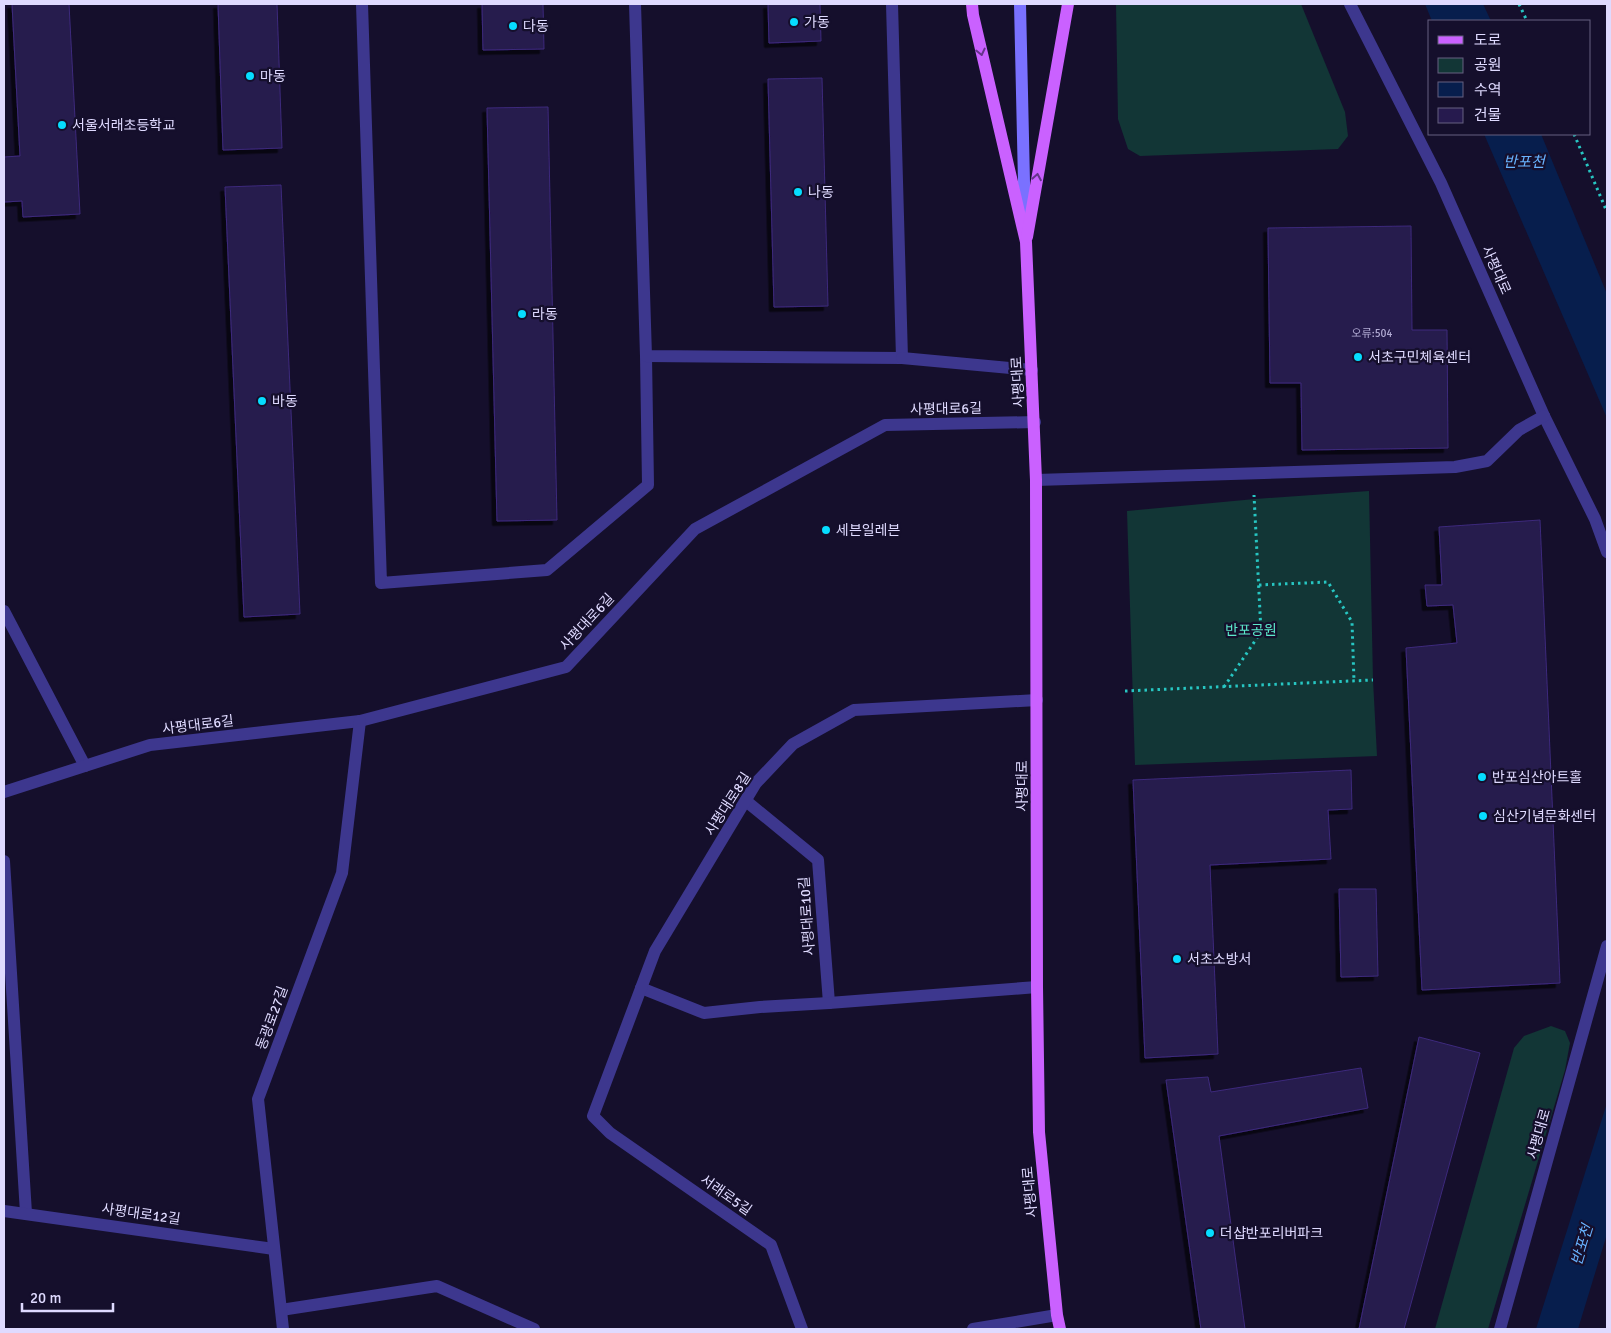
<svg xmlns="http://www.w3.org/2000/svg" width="1611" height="1333" font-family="Signika,'Noto Sans KR',sans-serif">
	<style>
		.green { fill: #123636 }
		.water { fill: #071e4d }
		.building { fill: #261a4e; stroke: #3d2a7c; filter: url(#shadow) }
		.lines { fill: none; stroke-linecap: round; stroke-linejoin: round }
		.path { stroke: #27c6c2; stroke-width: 3; stroke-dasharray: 2.5 4; stroke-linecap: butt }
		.lane { stroke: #3d378e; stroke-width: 12 }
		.street { stroke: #3d378e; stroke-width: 12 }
		.secondary { stroke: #7a71ff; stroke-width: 12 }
		.primary { stroke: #ca61ff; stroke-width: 12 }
		.oneway { stroke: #66348b }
		.poi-dot { fill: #06ddff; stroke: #150f2c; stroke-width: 2 }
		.labels { text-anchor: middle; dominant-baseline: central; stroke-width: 4.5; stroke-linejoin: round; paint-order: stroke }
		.number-label { font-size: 11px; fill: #b1aad3 }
		.poi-label { font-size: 14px; fill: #dfdaff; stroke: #150f2c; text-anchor: start }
		.street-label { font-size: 14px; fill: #dfdaff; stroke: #150f2c }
		.park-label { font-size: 14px; fill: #5ce9cb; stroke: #150f2c }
		.water-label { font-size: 15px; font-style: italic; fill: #68b3ff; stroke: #150f2c }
	</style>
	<defs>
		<filter id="shadow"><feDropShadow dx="-4.5" dy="4.5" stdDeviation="0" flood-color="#0009"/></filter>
	</defs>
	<rect width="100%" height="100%" fill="#150f2c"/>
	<g class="green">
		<polygon points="1116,4 1301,4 1345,112 1348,136 1338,149 1140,156 1128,149 1118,119"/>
		<polygon points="1369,491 1373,680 1377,756 1135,765 1127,511 1255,499"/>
		<polygon points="1551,1026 1565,1031 1570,1043 1565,1070 1488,1329 1435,1329 1514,1048 1524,1036"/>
	</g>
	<g class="water">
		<polygon points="1425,4 1483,4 1491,21 1432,21"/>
		<polygon points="1484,134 1541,134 1607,294 1607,418"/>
		<polygon points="1607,1103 1607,1234 1578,1329 1536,1329"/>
	</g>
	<g class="building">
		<polygon points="12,4 69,4 80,214 23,217 22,201 4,202 4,157 20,156"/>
		<polygon points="218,4 277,4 282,148 223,150"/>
		<polygon points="482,4 543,4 544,49 483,50"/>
		<polygon points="768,4 820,4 821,41 769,43"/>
		<polygon points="822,78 828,306 774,307 768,79"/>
		<polygon points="548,107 557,520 497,521 487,108"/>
		<polygon points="281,185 300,614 244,617 225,187"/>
		<polygon points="1411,226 1412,330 1447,330 1448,448 1302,450 1301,383 1270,383 1268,228"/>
		<polygon points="1540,520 1560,983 1422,990 1406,648 1457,643 1453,605 1427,606 1425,585 1442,585 1439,527"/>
		<polygon points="1351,770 1352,809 1328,810 1331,859 1210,865 1218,1054 1145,1058 1133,780"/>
		<polygon points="1339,889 1376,889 1378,976 1341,977"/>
		<polygon points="1419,1037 1480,1053 1404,1329 1359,1329"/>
		<polygon points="1361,1068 1368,1108 1219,1136 1245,1329 1201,1329 1166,1080 1208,1077 1211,1092"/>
	</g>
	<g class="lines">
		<g class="path">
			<polyline points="1519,4 1527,21"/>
			<polyline points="1574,134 1607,212"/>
			<polyline points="1259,585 1328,582 1352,622 1354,681"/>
			<polyline points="1224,687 1261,632 1254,495"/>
			<polyline points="1125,691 1373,680"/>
		</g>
		<g class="lane">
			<polyline points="362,4 381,583 547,570 648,485 646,356"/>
			<polyline points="635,4 646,356 902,358 892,4"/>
			<polyline points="1350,4 1441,183 1544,416 1595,519 1607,552"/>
			<polyline points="902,358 1032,370"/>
			<polyline points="1036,480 1455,467 1487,461 1519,430 1544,416"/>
			<polyline points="4,611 85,766"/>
			<polyline points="746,801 818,860 829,1003"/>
			<polyline points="4,861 26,1213"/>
			<polyline points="641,988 704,1013 760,1007 829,1003 1037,987"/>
			<polyline points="1500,1329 1607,946"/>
		</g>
		<g class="street">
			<polyline points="4,792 150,745 360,721 566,667 695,529 885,425 1035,422"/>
			<polyline points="4,1211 274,1249"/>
			<polyline points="281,1310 437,1286 534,1329"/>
			<polyline points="283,1329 258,1099 342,873 360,721"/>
			<polyline points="802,1329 771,1245 610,1133 593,1116 655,951 756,783 793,744 854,710 1037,700"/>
			<polyline points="973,1329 1057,1315"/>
		</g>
		<polyline class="secondary" points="1020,4 1025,227"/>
		<g class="primary">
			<polyline points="972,4 973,15 1026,242 1036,480 1037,987 1039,1132 1057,1315 1060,1329"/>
			<polyline points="1027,237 1068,4"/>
		</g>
	</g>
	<defs><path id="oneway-chevron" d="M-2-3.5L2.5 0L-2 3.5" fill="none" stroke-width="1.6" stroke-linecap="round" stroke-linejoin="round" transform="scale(1.25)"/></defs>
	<g class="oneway">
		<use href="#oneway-chevron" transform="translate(981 52) rotate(77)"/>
		<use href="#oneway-chevron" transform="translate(1037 177) rotate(-80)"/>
	</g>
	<g class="poi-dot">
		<circle cx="794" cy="22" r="5"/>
		<circle cx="513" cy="26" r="5"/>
		<circle cx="250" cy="76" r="5"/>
		<circle cx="62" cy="125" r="5"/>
		<circle cx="798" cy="192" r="5"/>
		<circle cx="522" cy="314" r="5"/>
		<circle cx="1358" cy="357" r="5"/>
		<circle cx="262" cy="401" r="5"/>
		<circle cx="826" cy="530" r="5"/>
		<circle cx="1482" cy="777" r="5"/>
		<circle cx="1483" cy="816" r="5"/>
		<circle cx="1177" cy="959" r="5"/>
		<circle cx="1210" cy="1233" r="5"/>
	</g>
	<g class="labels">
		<g class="number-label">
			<text x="1372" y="333">오류:504</text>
		</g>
		<g class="poi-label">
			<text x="804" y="22">가동</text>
			<text x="523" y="26">다동</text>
			<text x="260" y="76">마동</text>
			<text x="72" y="125">서울서래초등학교</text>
			<text x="808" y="192">나동</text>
			<text x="532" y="314">라동</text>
			<text x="1368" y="357">서초구민체육센터</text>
			<text x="272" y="401">바동</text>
			<text x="836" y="530">세븐일레븐</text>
			<text x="1492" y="777">반포심산아트홀</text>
			<text x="1493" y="816">심산기념문화센터</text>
			<text x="1187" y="959">서초소방서</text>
			<text x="1220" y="1233">더샵반포리버파크</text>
		</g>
		<g class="street-label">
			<text transform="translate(1496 270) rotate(66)">사평대로</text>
			<text transform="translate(1018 382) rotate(-93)">사평대로</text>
			<text transform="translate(946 409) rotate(-1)">사평대로6길</text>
			<text transform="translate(587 622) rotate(-47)">사평대로6길</text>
			<text transform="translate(198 725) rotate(-7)">사평대로6길</text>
			<text transform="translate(1022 786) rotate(-90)">사평대로</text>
			<text transform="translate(728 804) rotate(-57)">사평대로8길</text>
			<text transform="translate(807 916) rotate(-94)">사평대로10길</text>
			<text transform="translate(272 1018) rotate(-70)">동광로27길</text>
			<text transform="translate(1539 1134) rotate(-74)">사평대로</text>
			<text transform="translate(1030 1192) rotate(-95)">사평대로</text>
			<text transform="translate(726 1195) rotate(35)">서래로5길</text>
			<text transform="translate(141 1214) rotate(8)">사평대로12길</text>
		</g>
		<g class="park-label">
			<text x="1251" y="630">반포공원</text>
		</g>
		<g class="water-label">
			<text x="1524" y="162">반포천</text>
			<text transform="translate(1582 1245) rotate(-73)">반포천</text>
		</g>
	</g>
	<rect width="1611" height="1333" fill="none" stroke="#dfdaff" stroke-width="10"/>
	<rect x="1428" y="20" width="162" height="115" fill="#150f2c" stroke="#666080"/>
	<rect x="1438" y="36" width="25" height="8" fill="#ca61ff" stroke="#666080"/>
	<text x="1474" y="45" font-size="15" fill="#dfdaff">도로</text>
	<rect x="1438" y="58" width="25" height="15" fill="#123636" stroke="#666080"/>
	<text x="1474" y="70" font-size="15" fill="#dfdaff">공원</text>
	<rect x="1438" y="82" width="25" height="15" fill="#071e4d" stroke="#666080"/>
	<text x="1474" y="95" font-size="15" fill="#dfdaff">수역</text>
	<rect x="1438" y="108" width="25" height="15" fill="#261a4e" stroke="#666080"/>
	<text x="1474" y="120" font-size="15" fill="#dfdaff">건물</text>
	<path d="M22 1303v8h91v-8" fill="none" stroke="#dfdaff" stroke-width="2.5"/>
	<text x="30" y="1303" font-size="15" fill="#dfdaff" stroke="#150f2c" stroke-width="4" paint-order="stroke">20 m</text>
</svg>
